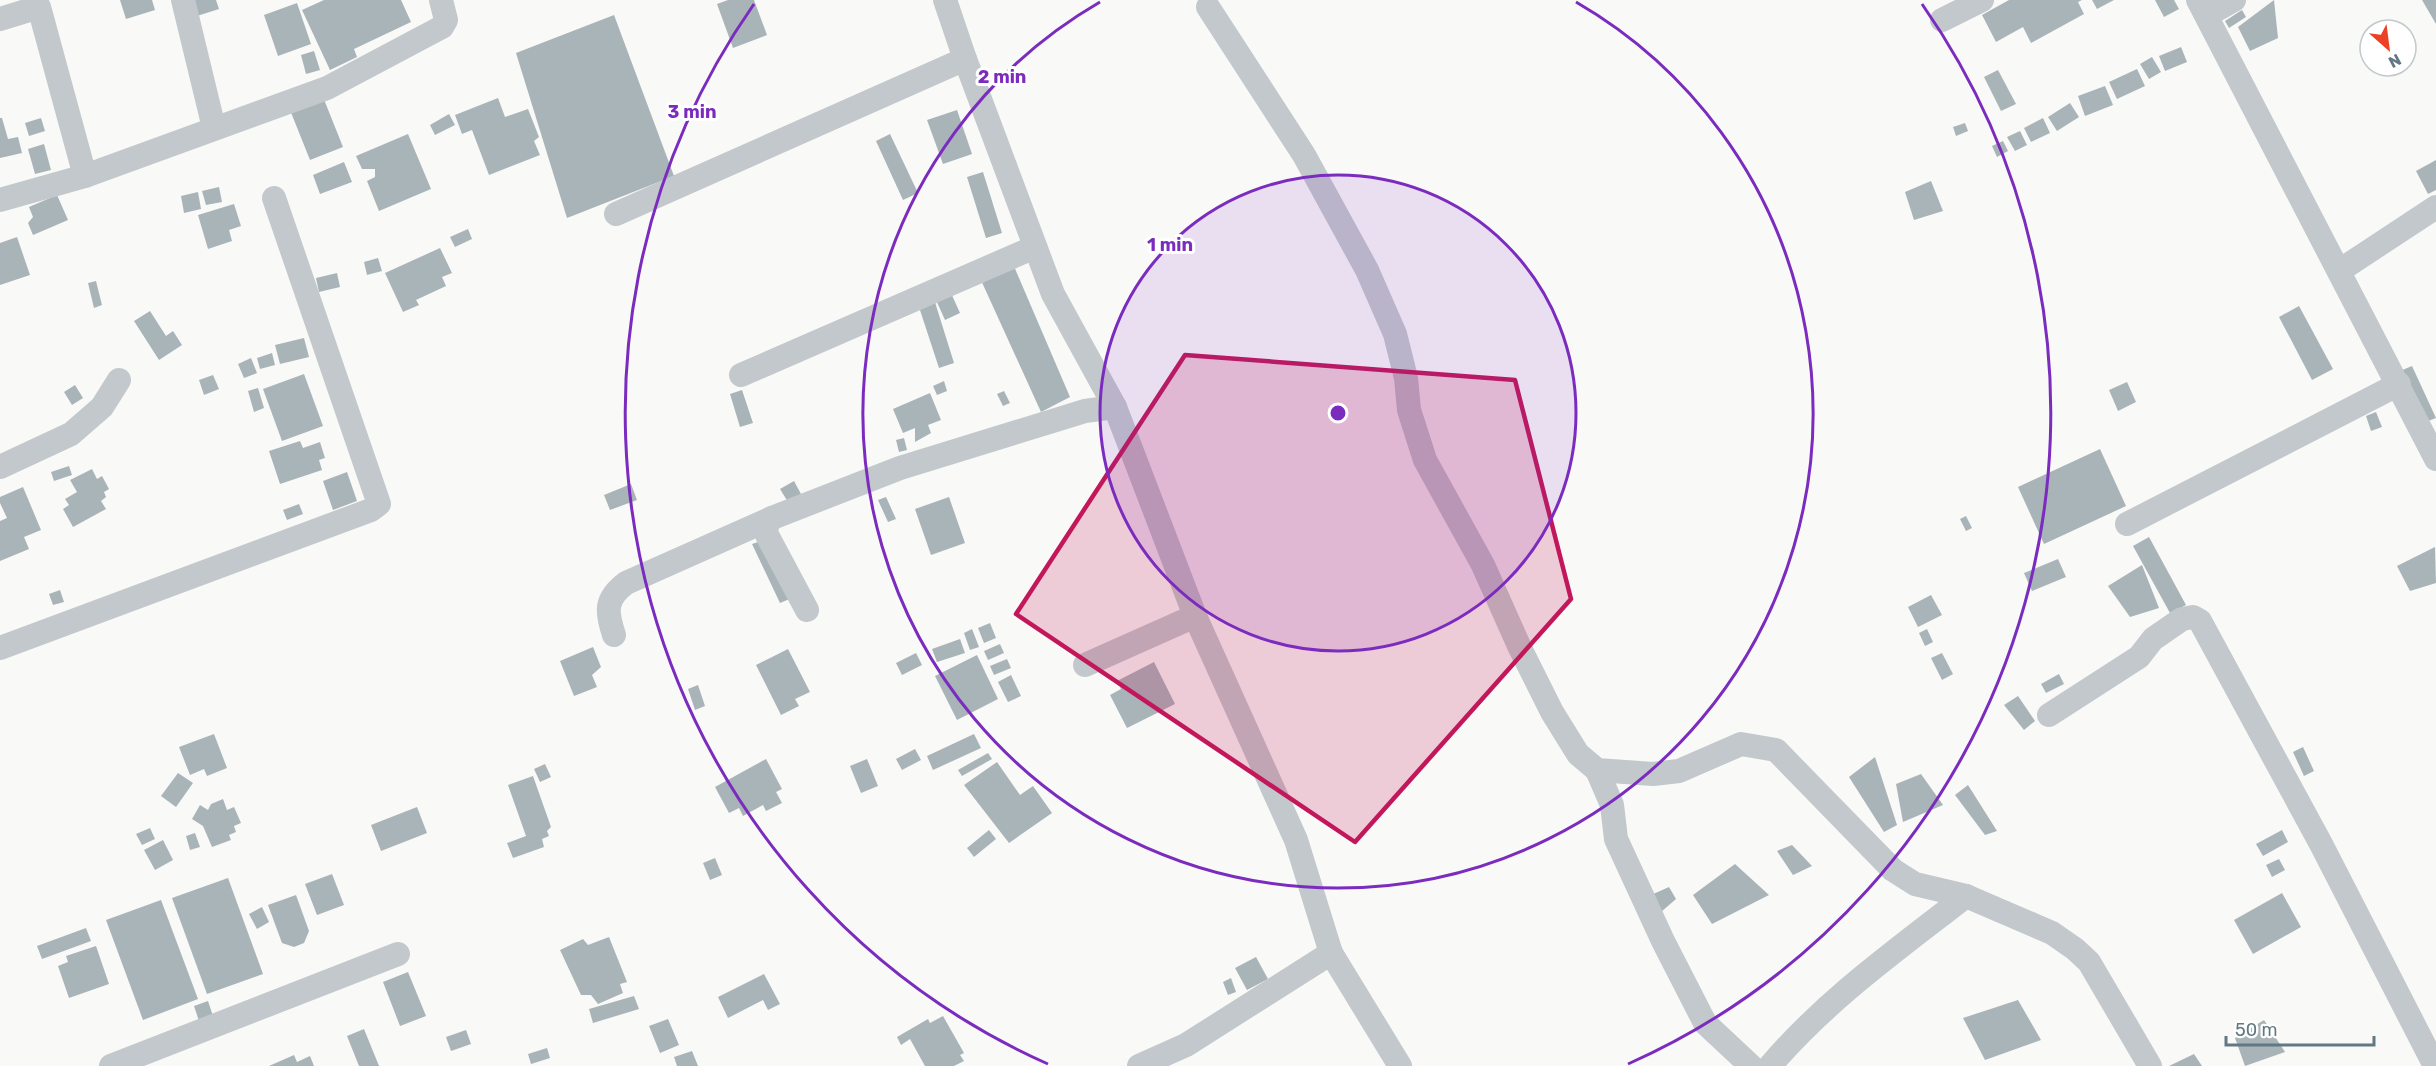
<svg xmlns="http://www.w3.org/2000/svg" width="2436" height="1066" font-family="Rubik,sans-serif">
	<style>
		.building { fill: #a9b4b9 }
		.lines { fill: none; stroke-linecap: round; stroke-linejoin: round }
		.minor { stroke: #c2c8cb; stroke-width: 24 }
		.marked { fill: #c2185b; fill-opacity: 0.2; stroke: #c2185b; stroke-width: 4.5; stroke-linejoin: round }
		.ring { fill: none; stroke: #7b2cbf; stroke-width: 3 }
		.centre { fill: #7b2cbf; stroke: #fff; stroke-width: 3 }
		.ring-label { font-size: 18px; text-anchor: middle; font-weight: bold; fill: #7b2cbf; stroke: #fff; stroke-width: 6; stroke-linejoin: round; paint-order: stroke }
	</style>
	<rect width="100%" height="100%" fill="#f9f9f7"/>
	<g class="building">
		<polygon points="120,0 152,0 155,10 126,19"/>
		<polygon points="192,0 216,0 219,9 197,16"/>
		<polygon points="324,0 401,0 411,22 354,49 357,57 330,70 302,10"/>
		<polygon points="728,0 754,0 767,35 733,48 717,4"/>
		<polygon points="2009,0 2082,0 2078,2 2084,14 2031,43 2023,27 1996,42 1982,15"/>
		<polygon points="2092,0 2114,0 2097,9"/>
		<polygon points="2155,0 2174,0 2179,9 2164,17"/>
		<polygon points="2274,0 2278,38 2250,51 2238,27"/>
		<polygon points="2422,0 2436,0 2436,24"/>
		<polygon points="297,3 311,44 278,56 264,15"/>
		<polygon points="2242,10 2246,17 2229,28 2225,21"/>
		<polygon points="614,15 674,176 567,218 516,53"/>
		<polygon points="2181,47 2187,62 2165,71 2159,56"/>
		<polygon points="314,51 320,70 306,74 301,55"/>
		<polygon points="2152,57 2161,72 2149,79 2140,64"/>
		<polygon points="2137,69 2145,86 2117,99 2109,82"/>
		<polygon points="1998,70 2016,104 2001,111 1984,77"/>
		<polygon points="2105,86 2113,105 2085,116 2078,96"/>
		<polygon points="323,97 343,147 310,160 290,110"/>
		<polygon points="498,98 505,117 528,109 539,137 534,141 540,155 489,175 472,130 462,134 455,115"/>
		<polygon points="2070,103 2079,117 2057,131 2048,117"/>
		<polygon points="957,110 972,154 943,164 927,120"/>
		<polygon points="449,114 455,125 435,135 430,125"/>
		<polygon points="0,118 2,118 8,139 18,137 22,153 0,158"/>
		<polygon points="41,118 45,131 29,136 25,123"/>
		<polygon points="2043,118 2050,133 2031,142 2024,128"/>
		<polygon points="1965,123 1968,131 1956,136 1953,127"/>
		<polygon points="2020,131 2027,145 2015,151 2007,137"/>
		<polygon points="408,134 431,189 379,211 367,181 375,177 375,169 362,169 356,156"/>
		<polygon points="890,134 918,193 903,200 876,141"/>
		<polygon points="2003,141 2008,151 1997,157 1992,146"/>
		<polygon points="44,144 51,170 35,174 28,149"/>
		<polygon points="2436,160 2436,190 2428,194 2416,171"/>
		<polygon points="344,162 352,182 320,194 313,175"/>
		<polygon points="983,172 1002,233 986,238 967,177"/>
		<polygon points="1931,181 1943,211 1914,220 1905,192"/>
		<polygon points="219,187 222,202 206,205 202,191"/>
		<polygon points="198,192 201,209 184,213 181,196"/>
		<polygon points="57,195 68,220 33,235 28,223 33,217 29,207"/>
		<polygon points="234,204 241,226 229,230 232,241 208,249 198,215"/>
		<polygon points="468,229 472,239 455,247 450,237"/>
		<polygon points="17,237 30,275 0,285 0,243"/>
		<polygon points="440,248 452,273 442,277 446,286 416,300 419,305 403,312 385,273"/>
		<polygon points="378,258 382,271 367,275 364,262"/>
		<polygon points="1013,264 1070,397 1041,412 980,278"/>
		<polygon points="337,273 340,287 319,292 316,278"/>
		<polygon points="96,281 102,305 94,308 88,283"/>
		<polygon points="951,293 960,313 945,320 936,300"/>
		<polygon points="934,299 954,363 939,368 918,304"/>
		<polygon points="2299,306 2333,369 2312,380 2279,317"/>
		<polygon points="150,311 166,336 173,331 182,345 159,360 134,321"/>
		<polygon points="304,338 309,357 280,364 275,345"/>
		<polygon points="272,353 275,365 260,369 257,358"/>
		<polygon points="251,358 257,373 244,378 238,364"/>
		<polygon points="2412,366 2436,418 2423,423 2400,371"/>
		<polygon points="304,374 323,426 282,441 263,389"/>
		<polygon points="213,375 219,389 204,395 199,380"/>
		<polygon points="944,381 947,391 937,395 933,386"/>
		<polygon points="2127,382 2136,402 2118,411 2109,390"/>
		<polygon points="75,385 83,398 72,405 64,392"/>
		<polygon points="258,388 264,408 254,412 248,391"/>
		<polygon points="742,390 753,423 740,427 730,394"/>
		<polygon points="1004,391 1010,403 1003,406 997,394"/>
		<polygon points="930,393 941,420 928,425 931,433 915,442 915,428 903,433 893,409"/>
		<polygon points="2376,412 2382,427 2371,431 2366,416"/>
		<polygon points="904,438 907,450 899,452 896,440"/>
		<polygon points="300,441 303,448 320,442 325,458 319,460 322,470 280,484 269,451"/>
		<polygon points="2100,449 2126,506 2044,544 2018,487"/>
		<polygon points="69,466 72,475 54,481 51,472"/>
		<polygon points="92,469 97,479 102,476 109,489 104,492 106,497 101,501 106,509 73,527 63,509 69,505 65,499 77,492 70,480"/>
		<polygon points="347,472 357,501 333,510 323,481"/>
		<polygon points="794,481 801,494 788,502 780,489"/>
		<polygon points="631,484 637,500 610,510 604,495"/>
		<polygon points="23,487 41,530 24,537 29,549 0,561 0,521 7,518 0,503 0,497"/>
		<polygon points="886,497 896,519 888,522 878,500"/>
		<polygon points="949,497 965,543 931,555 915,509"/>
		<polygon points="299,504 303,514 287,520 283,510"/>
		<polygon points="1966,516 1972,528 1966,531 1960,519"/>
		<polygon points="773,537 799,595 780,603 752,544"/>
		<polygon points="2149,537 2186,605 2170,613 2133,546"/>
		<polygon points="2435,547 2436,583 2410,591 2397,566"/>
		<polygon points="2058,559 2066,577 2032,591 2024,573"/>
		<polygon points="2142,565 2159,608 2130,617 2108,586"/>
		<polygon points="60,590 64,602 53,605 49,594"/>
		<polygon points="1931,595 1942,615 1918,627 1908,607"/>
		<polygon points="990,623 996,638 984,643 978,628"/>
		<polygon points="972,629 979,647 970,650 964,633"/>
		<polygon points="1927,629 1933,642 1925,646 1919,633"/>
		<polygon points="960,639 965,653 937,662 932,649"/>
		<polygon points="1000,644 1004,653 988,660 984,651"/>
		<polygon points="593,647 601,667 592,675 597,687 574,696 560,661"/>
		<polygon points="788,649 810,692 795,699 799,706 781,715 756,665"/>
		<polygon points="916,653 922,665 902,675 896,663"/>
		<polygon points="1942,653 1953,674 1942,680 1931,658"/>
		<polygon points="977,655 998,699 957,720 935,676"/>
		<polygon points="1007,659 1011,668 994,675 990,666"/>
		<polygon points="1154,662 1175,704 1127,728 1110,695 1121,689 1117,681"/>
		<polygon points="2059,674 2064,684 2046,693 2041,684"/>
		<polygon points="1011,675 1021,696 1008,702 998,682"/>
		<polygon points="698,685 705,706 695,710 688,689"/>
		<polygon points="2018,696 2035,721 2024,730 2004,705"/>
		<polygon points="214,734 227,768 207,776 204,769 190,775 179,747"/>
		<polygon points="974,734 981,748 933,770 927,756"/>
		<polygon points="2303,747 2314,771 2304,776 2293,752"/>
		<polygon points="915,749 921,760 902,770 896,759"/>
		<polygon points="988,753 992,759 962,776 958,770"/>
		<polygon points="1875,757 1897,825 1884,832 1849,777"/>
		<polygon points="766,759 782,789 776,792 782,803 766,811 763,805 743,816 739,808 729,813 715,787"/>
		<polygon points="867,759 878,786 861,793 850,766"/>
		<polygon points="997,762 1020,795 1033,786 1052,813 1009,843 964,785"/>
		<polygon points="545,764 551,777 540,782 534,769"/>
		<polygon points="178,773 193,783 176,807 161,796"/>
		<polygon points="1921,774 1943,805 1903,822 1896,784"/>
		<polygon points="533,776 551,827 547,831 549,836 542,839 544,847 513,858 507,843 526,836 508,785"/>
		<polygon points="1968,785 1997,831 1985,835 1955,795"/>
		<polygon points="223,799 227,810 234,807 241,823 234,826 236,832 229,835 231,840 212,847 203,826 192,819 200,805 208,810 211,804"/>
		<polygon points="417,807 427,833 381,851 371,825"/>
		<polygon points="150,828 155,839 142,845 136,834"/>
		<polygon points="989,830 996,839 974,857 967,848"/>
		<polygon points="2282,830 2288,842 2263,856 2256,844"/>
		<polygon points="195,833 200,847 190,850 186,836"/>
		<polygon points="163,840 173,860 155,870 144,850"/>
		<polygon points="1792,845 1812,866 1793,875 1777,851"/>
		<polygon points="715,858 722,875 710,880 703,863"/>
		<polygon points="2279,859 2285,870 2272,877 2266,865"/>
		<polygon points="1735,864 1769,895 1712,924 1693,895"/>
		<polygon points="332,874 344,905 317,915 305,884"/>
		<polygon points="228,878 263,974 207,994 172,898"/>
		<polygon points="1669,887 1676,899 1661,912 1651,895"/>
		<polygon points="2282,893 2301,927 2253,954 2234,920"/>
		<polygon points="296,895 309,931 304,943 294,947 282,943 268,905"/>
		<polygon points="161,900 198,999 143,1020 106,920"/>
		<polygon points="262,907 269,922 257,929 249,914"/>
		<polygon points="86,928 91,941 42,959 37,946"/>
		<polygon points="609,937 627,982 620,984 623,993 598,1004 591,995 581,995 560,950 583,939 588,945"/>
		<polygon points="96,946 109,984 69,998 58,966 68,962 66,956"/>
		<polygon points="1256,957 1268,979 1247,990 1235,968"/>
		<polygon points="408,972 426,1016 400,1026 383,982"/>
		<polygon points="764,974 780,1004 768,1010 763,1000 728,1018 718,997"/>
		<polygon points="1231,978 1236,992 1228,995 1223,982"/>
		<polygon points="634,996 639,1009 593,1023 589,1009"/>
		<polygon points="2018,1000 2041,1040 1985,1060 1963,1018"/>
		<polygon points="208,1001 213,1016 199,1021 194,1006"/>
		<polygon points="943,1016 964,1053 960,1055 964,1061 954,1066 925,1066 910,1039 901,1045 897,1037 928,1019 930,1023"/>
		<polygon points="668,1019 679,1045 660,1053 649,1026"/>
		<polygon points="2264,1020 2285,1052 2245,1066 2235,1038"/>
		<polygon points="364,1029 379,1066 359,1066 347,1036"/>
		<polygon points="466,1030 471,1044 451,1051 446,1037"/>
		<polygon points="547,1048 550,1058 531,1064 528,1054"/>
		<polygon points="692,1051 698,1066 677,1066 674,1057"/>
		<polygon points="2194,1054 2202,1066 2169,1066"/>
		<polygon points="294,1055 297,1062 310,1056 314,1066 269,1066"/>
	</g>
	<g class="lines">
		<g class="minor">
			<polyline points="183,0 214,128"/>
			<polyline points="945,0 965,59 1053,294 1115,407 1195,616 1296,840 1331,953 1400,1066"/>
			<polyline points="2198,0 2436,459"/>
			<polyline points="1208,7 1304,155 1367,270 1395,334 1406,378 1409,410 1425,460 1483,565 1520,648 1552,712 1578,754 1597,770 1653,774 1679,771 1741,744 1776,750 1893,870 1915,884 1966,896 2052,933 2075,949 2089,962 2150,1066"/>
			<polyline points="2207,15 2234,0"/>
			<polyline points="0,19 39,7 85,176"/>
			<polyline points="1942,20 1982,0"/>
			<polyline points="0,200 85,176 327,88 442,27 446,20 441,0"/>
			<polyline points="616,214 965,59"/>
			<polyline points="2339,271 2436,207"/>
			<polyline points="741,375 1035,247"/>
			<polyline points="0,467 71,434 102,407 119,380"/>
			<polyline points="2127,524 2399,384"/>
			<polyline points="807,610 767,535 766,526 772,518 900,468 1085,411 1115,407"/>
			<path d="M614 635C606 611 605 599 626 583L772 518"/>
			<polyline points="0,648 371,510 379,504 274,198"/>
			<polyline points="1085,665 1195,616"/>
			<polyline points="2049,715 2139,657 2153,639 2182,619 2193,617 2200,621 2321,844 2435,1066"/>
			<polyline points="1597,770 1612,805 1616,839 1663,941 1705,1023 1751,1066"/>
			<polyline points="111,1066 398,954"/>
			<polyline points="1139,1066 1186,1045 1331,953"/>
			<path d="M1770 1066C1826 1000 1898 949 1966 896"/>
		</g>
	</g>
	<path class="marked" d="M1185 355 1515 380 1571 599 1355 842 1016 614Z"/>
	<circle cx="1338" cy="413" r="238" fill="#7b2cbf" fill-opacity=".12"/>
	<g class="ring">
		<circle cx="1338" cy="413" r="238"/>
		<path d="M1576 2A475 475 0 1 1 1100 2"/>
		<path d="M1048 1064A713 713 0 0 1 754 4M1922 4A713 713 0 0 1 1628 1064"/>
	</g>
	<circle cx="1338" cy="413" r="9" class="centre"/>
	<g class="ring-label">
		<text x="1002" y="83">2 min</text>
		<text x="692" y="118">3 min</text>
		<text x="1170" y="251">1 min</text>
	</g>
	<g transform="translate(2388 48) rotate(152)"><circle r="28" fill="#ffffff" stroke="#c1c9cd" stroke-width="1.5"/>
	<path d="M0-4.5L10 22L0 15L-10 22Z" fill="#ec4125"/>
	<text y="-9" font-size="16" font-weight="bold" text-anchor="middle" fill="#637883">N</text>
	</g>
	<path d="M2226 1036v9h148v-9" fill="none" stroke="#637883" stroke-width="3"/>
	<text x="2235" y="1036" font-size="18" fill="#637883" stroke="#ffffff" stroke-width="4.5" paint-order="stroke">50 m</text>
</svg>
